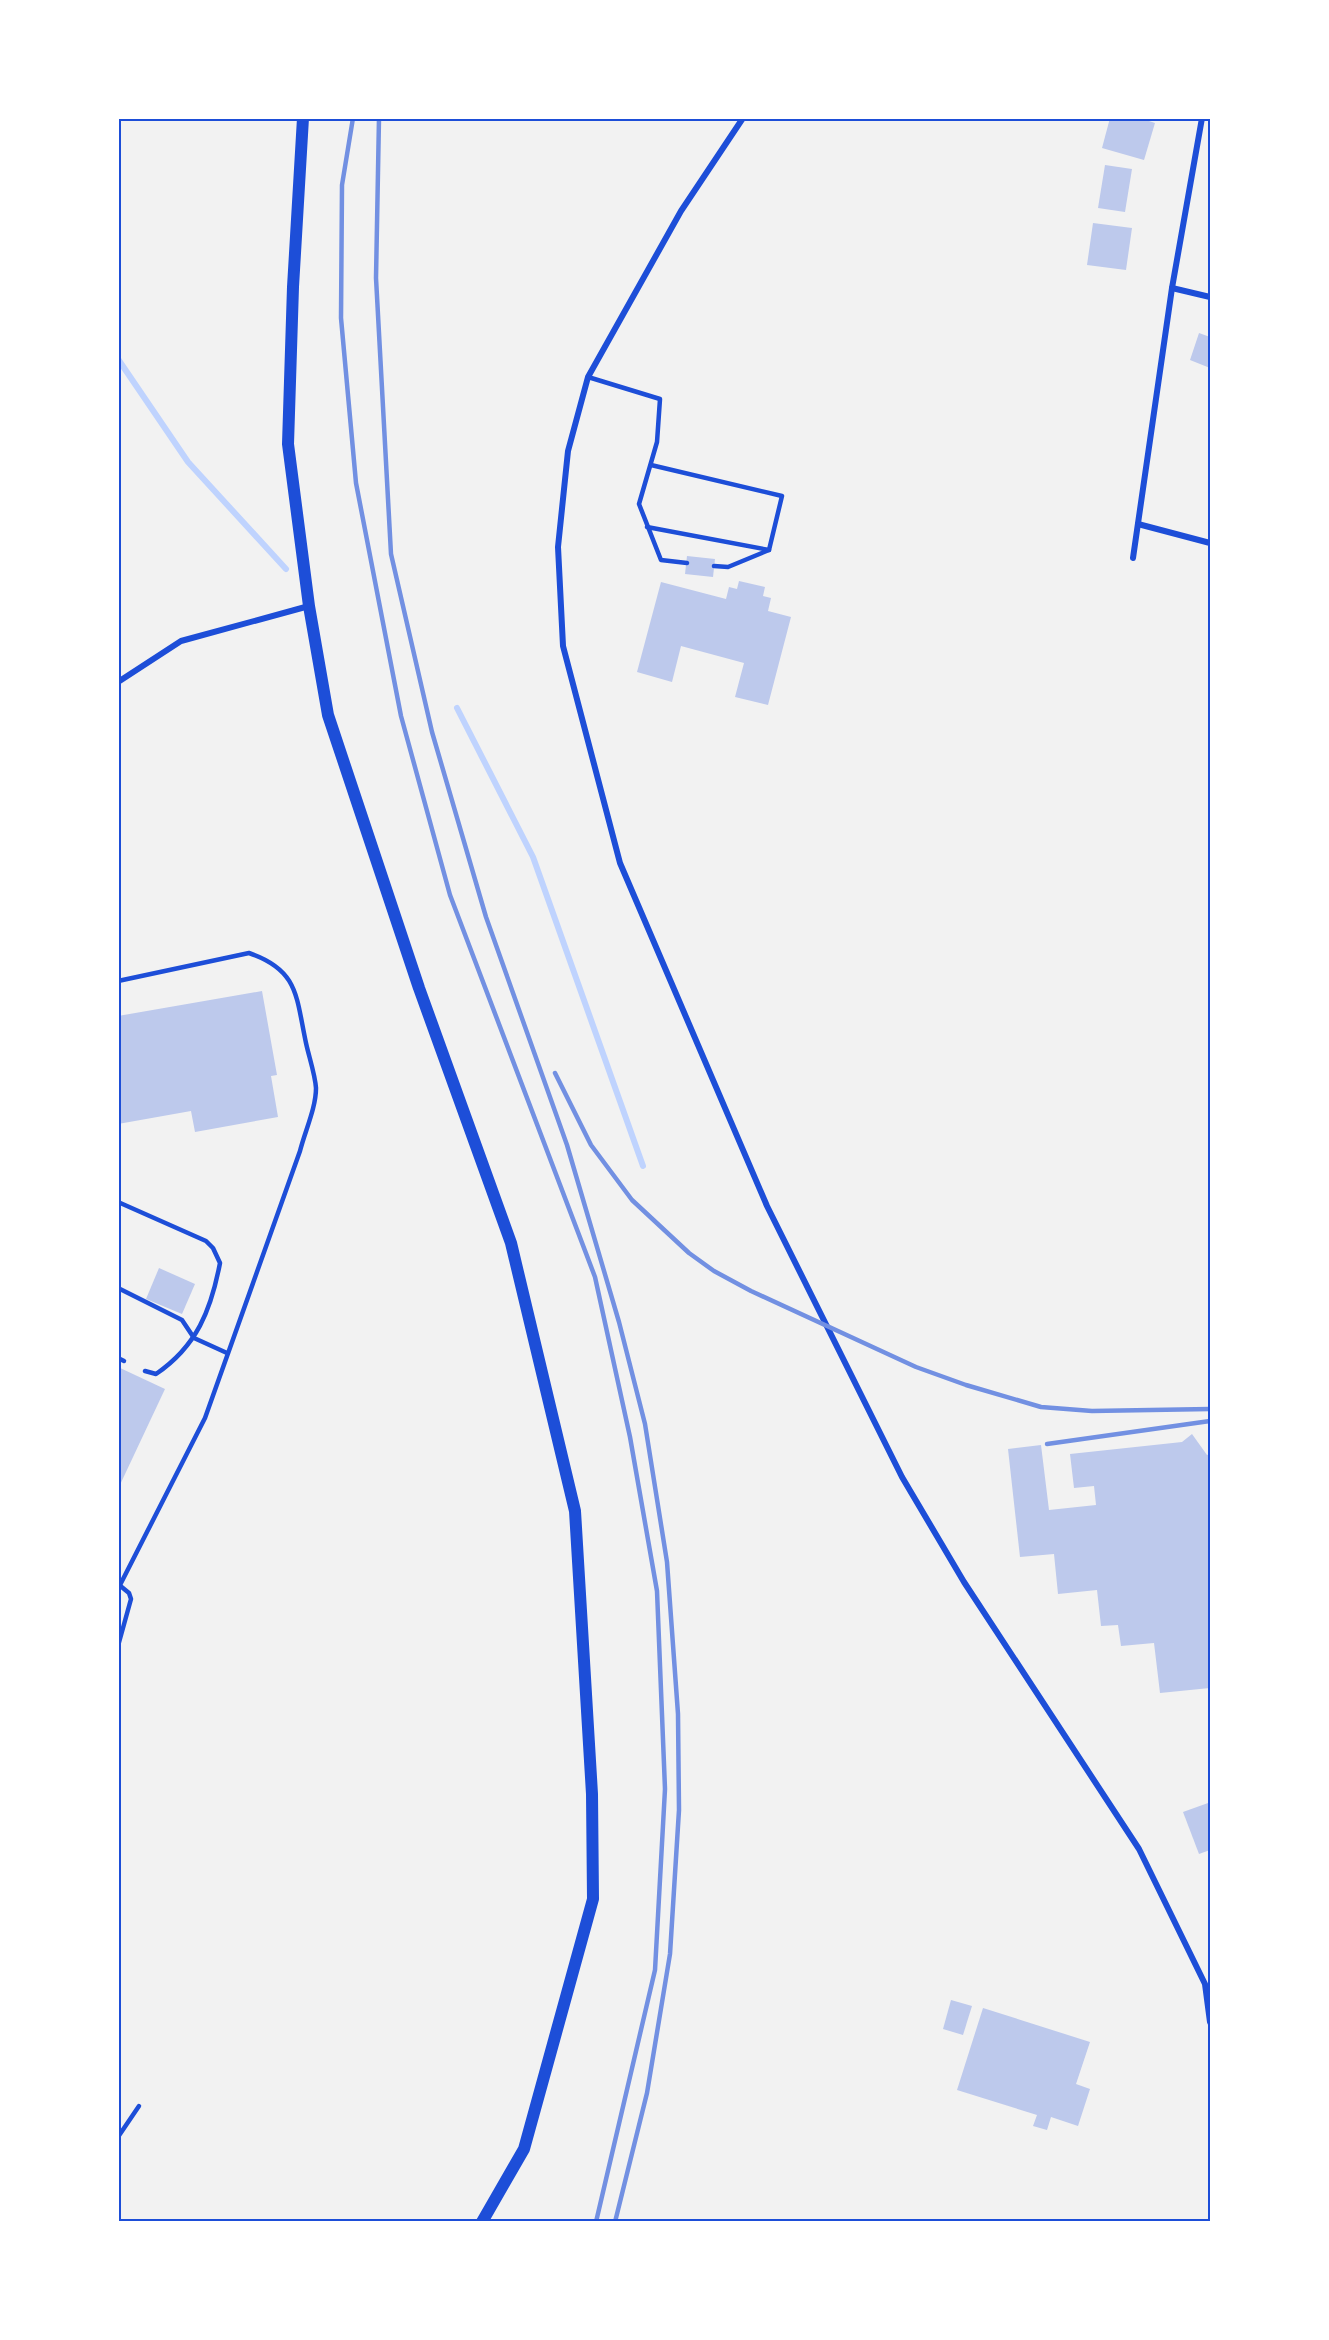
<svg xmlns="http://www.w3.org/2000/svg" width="1329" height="2340" font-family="Lato,sans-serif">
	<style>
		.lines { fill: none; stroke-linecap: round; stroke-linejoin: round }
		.stream { stroke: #bfd3fe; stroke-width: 6 }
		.building { fill: #bdc9ec }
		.service { stroke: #1d4ed8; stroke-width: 4.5 }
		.minor { stroke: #1d4ed8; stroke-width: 6 }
		.secondary { stroke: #1d4ed8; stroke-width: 12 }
		.rail { stroke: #7290e2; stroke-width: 4.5 }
		.neatline { fill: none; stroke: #1d4ed8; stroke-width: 2 }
	</style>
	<rect width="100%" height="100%" fill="#f2f2f2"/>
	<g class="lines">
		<g class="stream">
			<polyline points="118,359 188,462 286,569"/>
			<polyline points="457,708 533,857 643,1166"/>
		</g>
	</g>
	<g class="building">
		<polygon points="1110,118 1140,118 1155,123 1144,160 1102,148"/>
		<polygon points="1105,165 1132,169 1125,212 1098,208"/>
		<polygon points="1093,223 1132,228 1126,270 1087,265"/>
		<polygon points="1199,333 1210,337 1210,368 1190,360"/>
		<polygon points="687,556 715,559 713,577 685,574"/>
		<polygon points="739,581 765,587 763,596 771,598 768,611 791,617 768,705 735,697 744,663 681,646 672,682 637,672 661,582 726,599 729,587 737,589"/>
		<polygon points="262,991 277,1075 271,1076 278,1117 195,1132 191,1111 118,1124 118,1016"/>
		<polygon points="159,1268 195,1284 182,1314 146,1299"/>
		<polygon points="118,1367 165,1389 118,1489"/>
		<polygon points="1192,1434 1207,1455 1210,1454 1210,1688 1160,1693 1154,1643 1121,1646 1118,1625 1101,1626 1097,1590 1058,1594 1054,1554 1020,1557 1008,1449 1041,1445 1049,1510 1096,1505 1094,1486 1074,1488 1070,1454 1182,1442"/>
		<polygon points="1208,1803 1210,1809 1210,1850 1199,1854 1183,1812"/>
		<polygon points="951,2000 972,2006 963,2035 943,2029"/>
		<polygon points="983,2008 1090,2042 1076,2084 1090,2089 1078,2126 1051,2117 1047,2130 1033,2126 1037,2115 957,2090"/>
	</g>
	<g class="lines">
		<g class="service">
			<polyline points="588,377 660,399 657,442 639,504 661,560 687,563"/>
			<polyline points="651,465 782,496 769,550 728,567 714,566"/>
			<polyline points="647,527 769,550"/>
			<path d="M118 981 249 953C299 970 296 997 306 1043 309 1057 315 1074 316 1088 316 1108 305 1131 300 1151L205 1418 120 1585"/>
			<path d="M118 1202 206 1241 213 1248 220 1263C211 1310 197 1346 156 1374L145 1371"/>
			<polyline points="118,1288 182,1320 194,1338 227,1353"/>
			<polyline points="118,1358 124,1361"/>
			<polyline points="118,1584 129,1593 131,1599 118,1646"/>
			<polyline points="118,2137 139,2106"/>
		</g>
		<g class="minor">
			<polyline points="743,118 681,211 588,377 568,451 558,547 563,646 620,863 767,1206 902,1477 964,1582 1139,1849 1205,1984 1210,2022"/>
			<polyline points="1172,288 1210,297"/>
			<polyline points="1138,524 1210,543"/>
			<polyline points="1133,558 1172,288 1202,118"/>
			<polyline points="118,682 181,641 309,606"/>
		</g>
		<polyline class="secondary" points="303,118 293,287 288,444 309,606 328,715 419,988 511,1243 575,1511 592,1794 593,1899 524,2149 482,2222"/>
		<g class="rail">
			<polyline points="353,118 342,185 341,318 356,483 401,716 450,895 595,1277 630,1437 657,1591 665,1789 655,1970 596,2222"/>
			<polyline points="379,118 376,278 391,554 432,732 486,917 567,1145 619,1322 645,1424 667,1562 678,1714 679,1810 670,1954 647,2093 615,2222"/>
			<polyline points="555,1073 591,1145 632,1200 689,1253 714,1271 751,1291 916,1367 966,1385 1041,1407 1092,1411 1210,1409"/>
			<polyline points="1047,1444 1210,1421"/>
		</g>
	</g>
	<rect width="1329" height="2340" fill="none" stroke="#ffffff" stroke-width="240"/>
	<rect x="120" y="120" width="1089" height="2100" class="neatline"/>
</svg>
